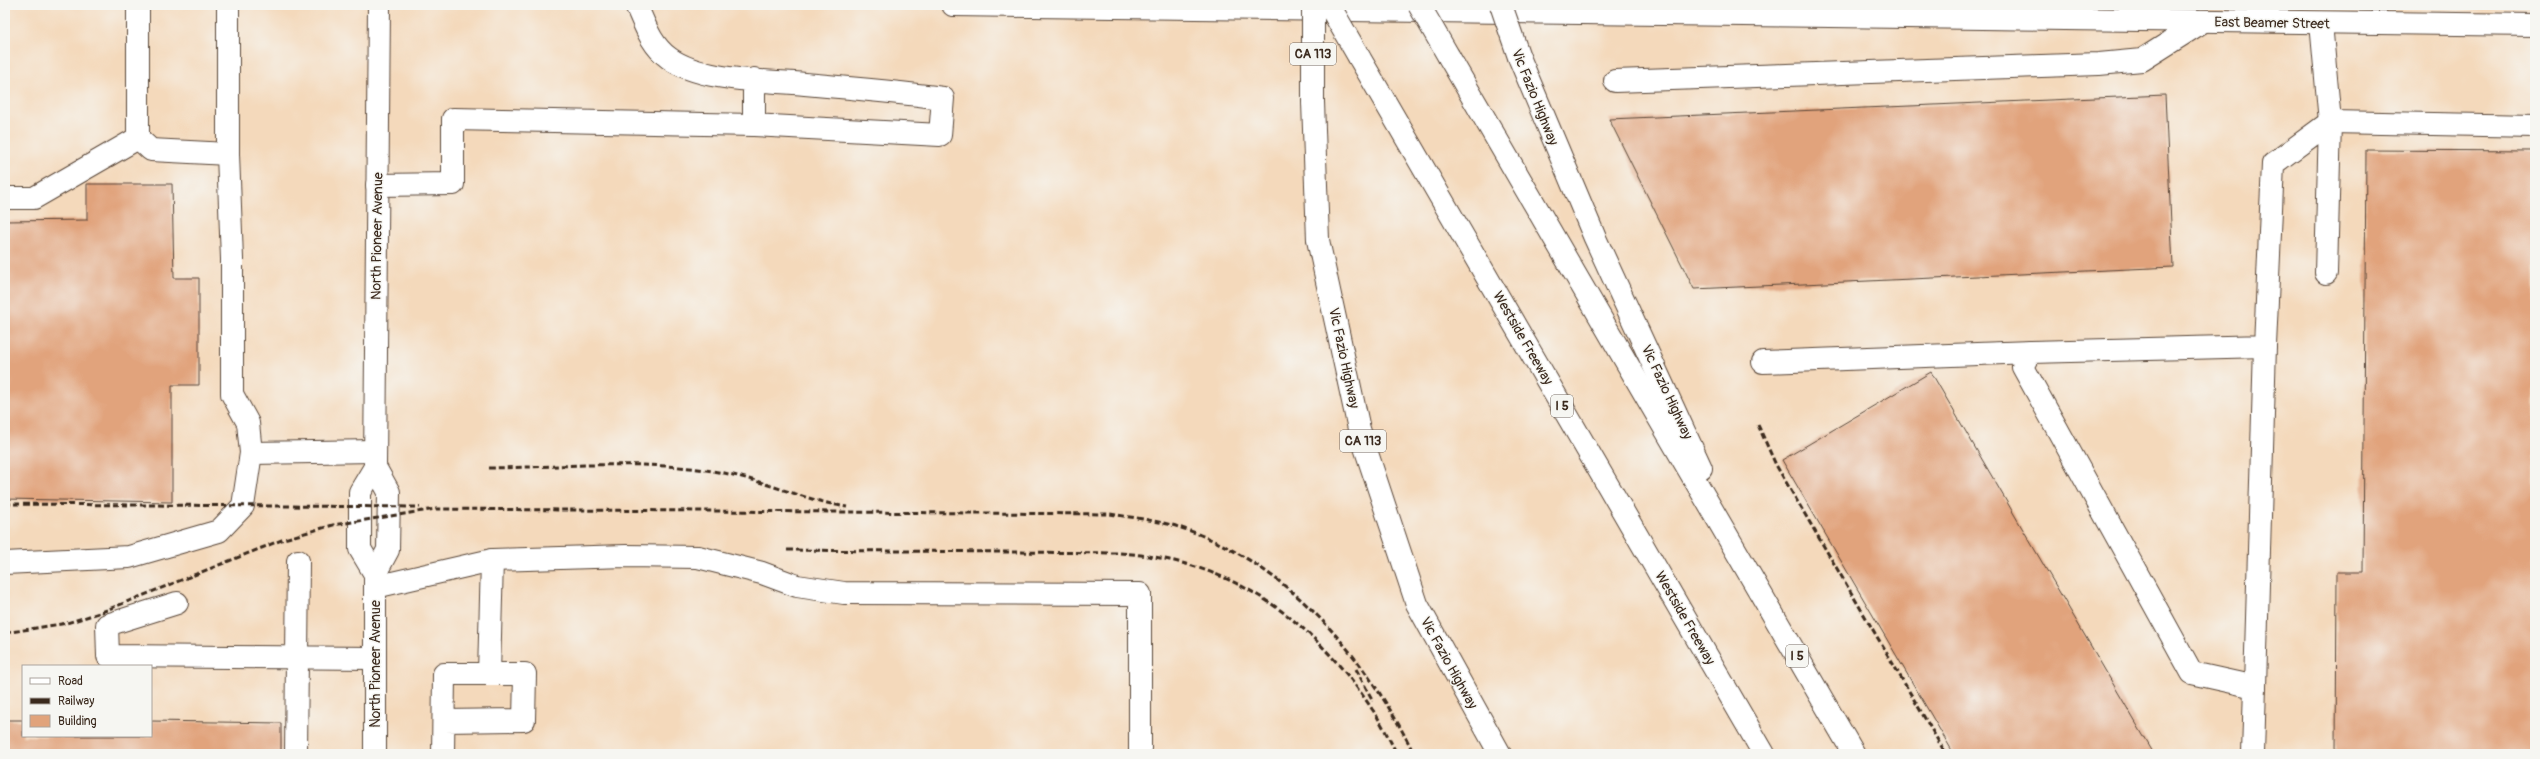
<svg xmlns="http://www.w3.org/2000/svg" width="2540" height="759" font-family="Pangolin,sans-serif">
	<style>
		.building { fill: #e1a37b }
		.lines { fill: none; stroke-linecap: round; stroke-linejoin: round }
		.minor-casing { stroke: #574436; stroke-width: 24 }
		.highway-casing { stroke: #574436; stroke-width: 24 }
		.minor { stroke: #fff; stroke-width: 22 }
		.highway { stroke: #fff; stroke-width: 22 }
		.rail { stroke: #3b2a1e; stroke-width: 3; stroke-dasharray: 6 3; stroke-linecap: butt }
		.highway-bridge-casing { stroke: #574436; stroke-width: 24; stroke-linecap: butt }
		.highway-bridge { stroke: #fff; stroke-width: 22 }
		.labels { text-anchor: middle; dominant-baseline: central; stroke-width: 3; stroke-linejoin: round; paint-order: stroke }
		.shield { fill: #f6f6f2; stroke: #73675e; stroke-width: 1 }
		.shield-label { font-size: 13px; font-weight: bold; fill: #3b2a1e }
		.street-label { font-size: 14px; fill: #3b2a1e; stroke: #f6f6f2 }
	</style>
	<rect width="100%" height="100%" fill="#f6f6f2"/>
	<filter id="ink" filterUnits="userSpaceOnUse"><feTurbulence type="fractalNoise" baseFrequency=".025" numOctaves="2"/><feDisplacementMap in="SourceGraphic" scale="8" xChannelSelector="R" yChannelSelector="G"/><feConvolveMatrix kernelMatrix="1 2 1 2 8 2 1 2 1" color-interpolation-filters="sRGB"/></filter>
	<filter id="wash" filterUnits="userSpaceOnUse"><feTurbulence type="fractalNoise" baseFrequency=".012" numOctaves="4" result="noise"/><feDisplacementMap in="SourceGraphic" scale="16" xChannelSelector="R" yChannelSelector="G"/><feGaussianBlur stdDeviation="0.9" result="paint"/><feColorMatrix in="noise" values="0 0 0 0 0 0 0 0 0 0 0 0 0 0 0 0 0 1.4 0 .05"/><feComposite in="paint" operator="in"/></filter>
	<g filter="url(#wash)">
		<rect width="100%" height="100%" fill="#f4d9bb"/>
		<g id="blocks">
			<g class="building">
				<polygon points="2165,95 2173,267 1694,289 1609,119"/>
				<polygon points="2366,150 2535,151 2534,754 2336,754 2337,572 2363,572"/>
				<polygon points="87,184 172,184 174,278 199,278 199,385 172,385 172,502 5,499 5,221 87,220"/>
				<polygon points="1931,372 2154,754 1954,754 1782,460"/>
				<polygon points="5,720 23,720 23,736 151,736 151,721 281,723 281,754 5,754"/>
			</g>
		</g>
	</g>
	<g filter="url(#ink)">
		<use href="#blocks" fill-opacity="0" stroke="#574436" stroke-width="1"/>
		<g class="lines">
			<defs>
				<g id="minor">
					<polyline points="228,5 228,154"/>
					<path d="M636 5C645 25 651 45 669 58 702 82 765 80 805 84 851 88 897 92 943 98L940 135 754 125V79"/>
					<polyline points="953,5 2535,25"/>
					<polyline points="2321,23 2330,122 2535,126"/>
					<polyline points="1615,81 2099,64 2142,60 2202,22"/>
					<polyline points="377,185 453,184 453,119 754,125"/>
					<polyline points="5,198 34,198 138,138 138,5"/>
					<polyline points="1763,362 2031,352"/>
					<polyline points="251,453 375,451"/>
					<polyline points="375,467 389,492 388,550 375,574 375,754"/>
					<polyline points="5,563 129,557 219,531 243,506 251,453 248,423 232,394 232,259 228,154 151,150 138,138"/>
					<polyline points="375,574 360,549 360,492 375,467 379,5"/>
					<polyline points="375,587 492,560 626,556 698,557 762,573 797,586 844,593 1140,594 1140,754"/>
					<polyline points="177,603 107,625 108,656 375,658"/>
					<polyline points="489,674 492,560"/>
					<polyline points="2255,687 2192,673 2023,367 2031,352 2265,346 2273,164 2330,122 2326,273"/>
					<polyline points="296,754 298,561"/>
					<polyline points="443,754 444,674 525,674 524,720 444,721"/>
					<polyline points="2253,754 2265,346"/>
				</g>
				<g id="highway">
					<polyline points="1359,57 1764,754"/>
					<polyline points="1449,57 1854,754"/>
					<polyline points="1519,57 1595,238 1701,468"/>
					<polyline points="1313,102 1318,240 1359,429 1417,604 1500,754"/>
				</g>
			</defs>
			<use href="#minor" class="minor-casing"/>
			<use href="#highway" class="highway-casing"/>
			<use href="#minor" class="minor"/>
			<use href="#highway" class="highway"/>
			<g class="rail">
				<polyline points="1758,425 1776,465 1946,754"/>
				<path d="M489 468C563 467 645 459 718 472 762 479 802 500 847 507"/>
				<polyline points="5,504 420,507"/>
				<path d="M787 550 1118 553C1229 559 1312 618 1372 709 1382 723 1389 739 1397 754"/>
				<path d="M5 633 67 623 99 613 284 539 333 525 436 509 1110 514C1130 517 1152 520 1172 525 1282 557 1366 655 1414 754"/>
				<polyline points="1356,669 1373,701"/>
			</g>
			<defs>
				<g id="highway-bridge">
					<polyline points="1329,5 1359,57"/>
					<polyline points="1419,5 1449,57"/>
					<polyline points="1501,5 1519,57"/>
					<polyline points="1313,102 1313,5"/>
				</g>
			</defs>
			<use href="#highway-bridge" class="highway-bridge-casing"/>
			<use href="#highway-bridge" class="highway-bridge"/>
		</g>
	</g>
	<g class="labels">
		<g class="shield">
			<rect x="1290" y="43" width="46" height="22" rx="3"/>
			<rect x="1551" y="395" width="22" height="22" rx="3"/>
			<rect x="1340" y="430" width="46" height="22" rx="3"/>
			<rect x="1786" y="645" width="22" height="22" rx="3"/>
		</g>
		<g class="shield-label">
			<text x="1313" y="54">CA 113</text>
			<text x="1562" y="406">I 5</text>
			<text x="1363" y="441">CA 113</text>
			<text x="1797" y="656">I 5</text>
		</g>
		<g class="street-label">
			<text transform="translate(2272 23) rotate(1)">East Beamer Street</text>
			<text transform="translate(1535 97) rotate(68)">Vic Fazio Highway</text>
			<text transform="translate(377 236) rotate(-89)">North Pioneer Avenue</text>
			<text transform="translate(1523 338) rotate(60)">Westside Freeway</text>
			<text transform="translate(1344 358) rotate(78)">Vic Fazio Highway</text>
			<text transform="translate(1667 392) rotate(65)">Vic Fazio Highway</text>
			<text transform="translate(1685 618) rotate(60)">Westside Freeway</text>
			<text transform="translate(1449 663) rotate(61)">Vic Fazio Highway</text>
			<text transform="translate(375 664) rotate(-90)">North Pioneer Avenue</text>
		</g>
	</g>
	<rect width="2540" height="759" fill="none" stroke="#f6f6f2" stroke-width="20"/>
	<rect x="22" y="665" width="130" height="72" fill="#f6f6f2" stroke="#aba49d"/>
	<rect x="30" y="678" width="20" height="6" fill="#ffffff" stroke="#aba49d"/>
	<text x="58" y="685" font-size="12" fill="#3b2a1e">Road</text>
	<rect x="30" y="698" width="20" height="6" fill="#3b2a1e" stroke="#aba49d"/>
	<text x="58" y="705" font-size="12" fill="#3b2a1e">Railway</text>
	<rect x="30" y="715" width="20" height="12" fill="#e1a37b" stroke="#aba49d"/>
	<text x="58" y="725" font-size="12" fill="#3b2a1e">Building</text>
</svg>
